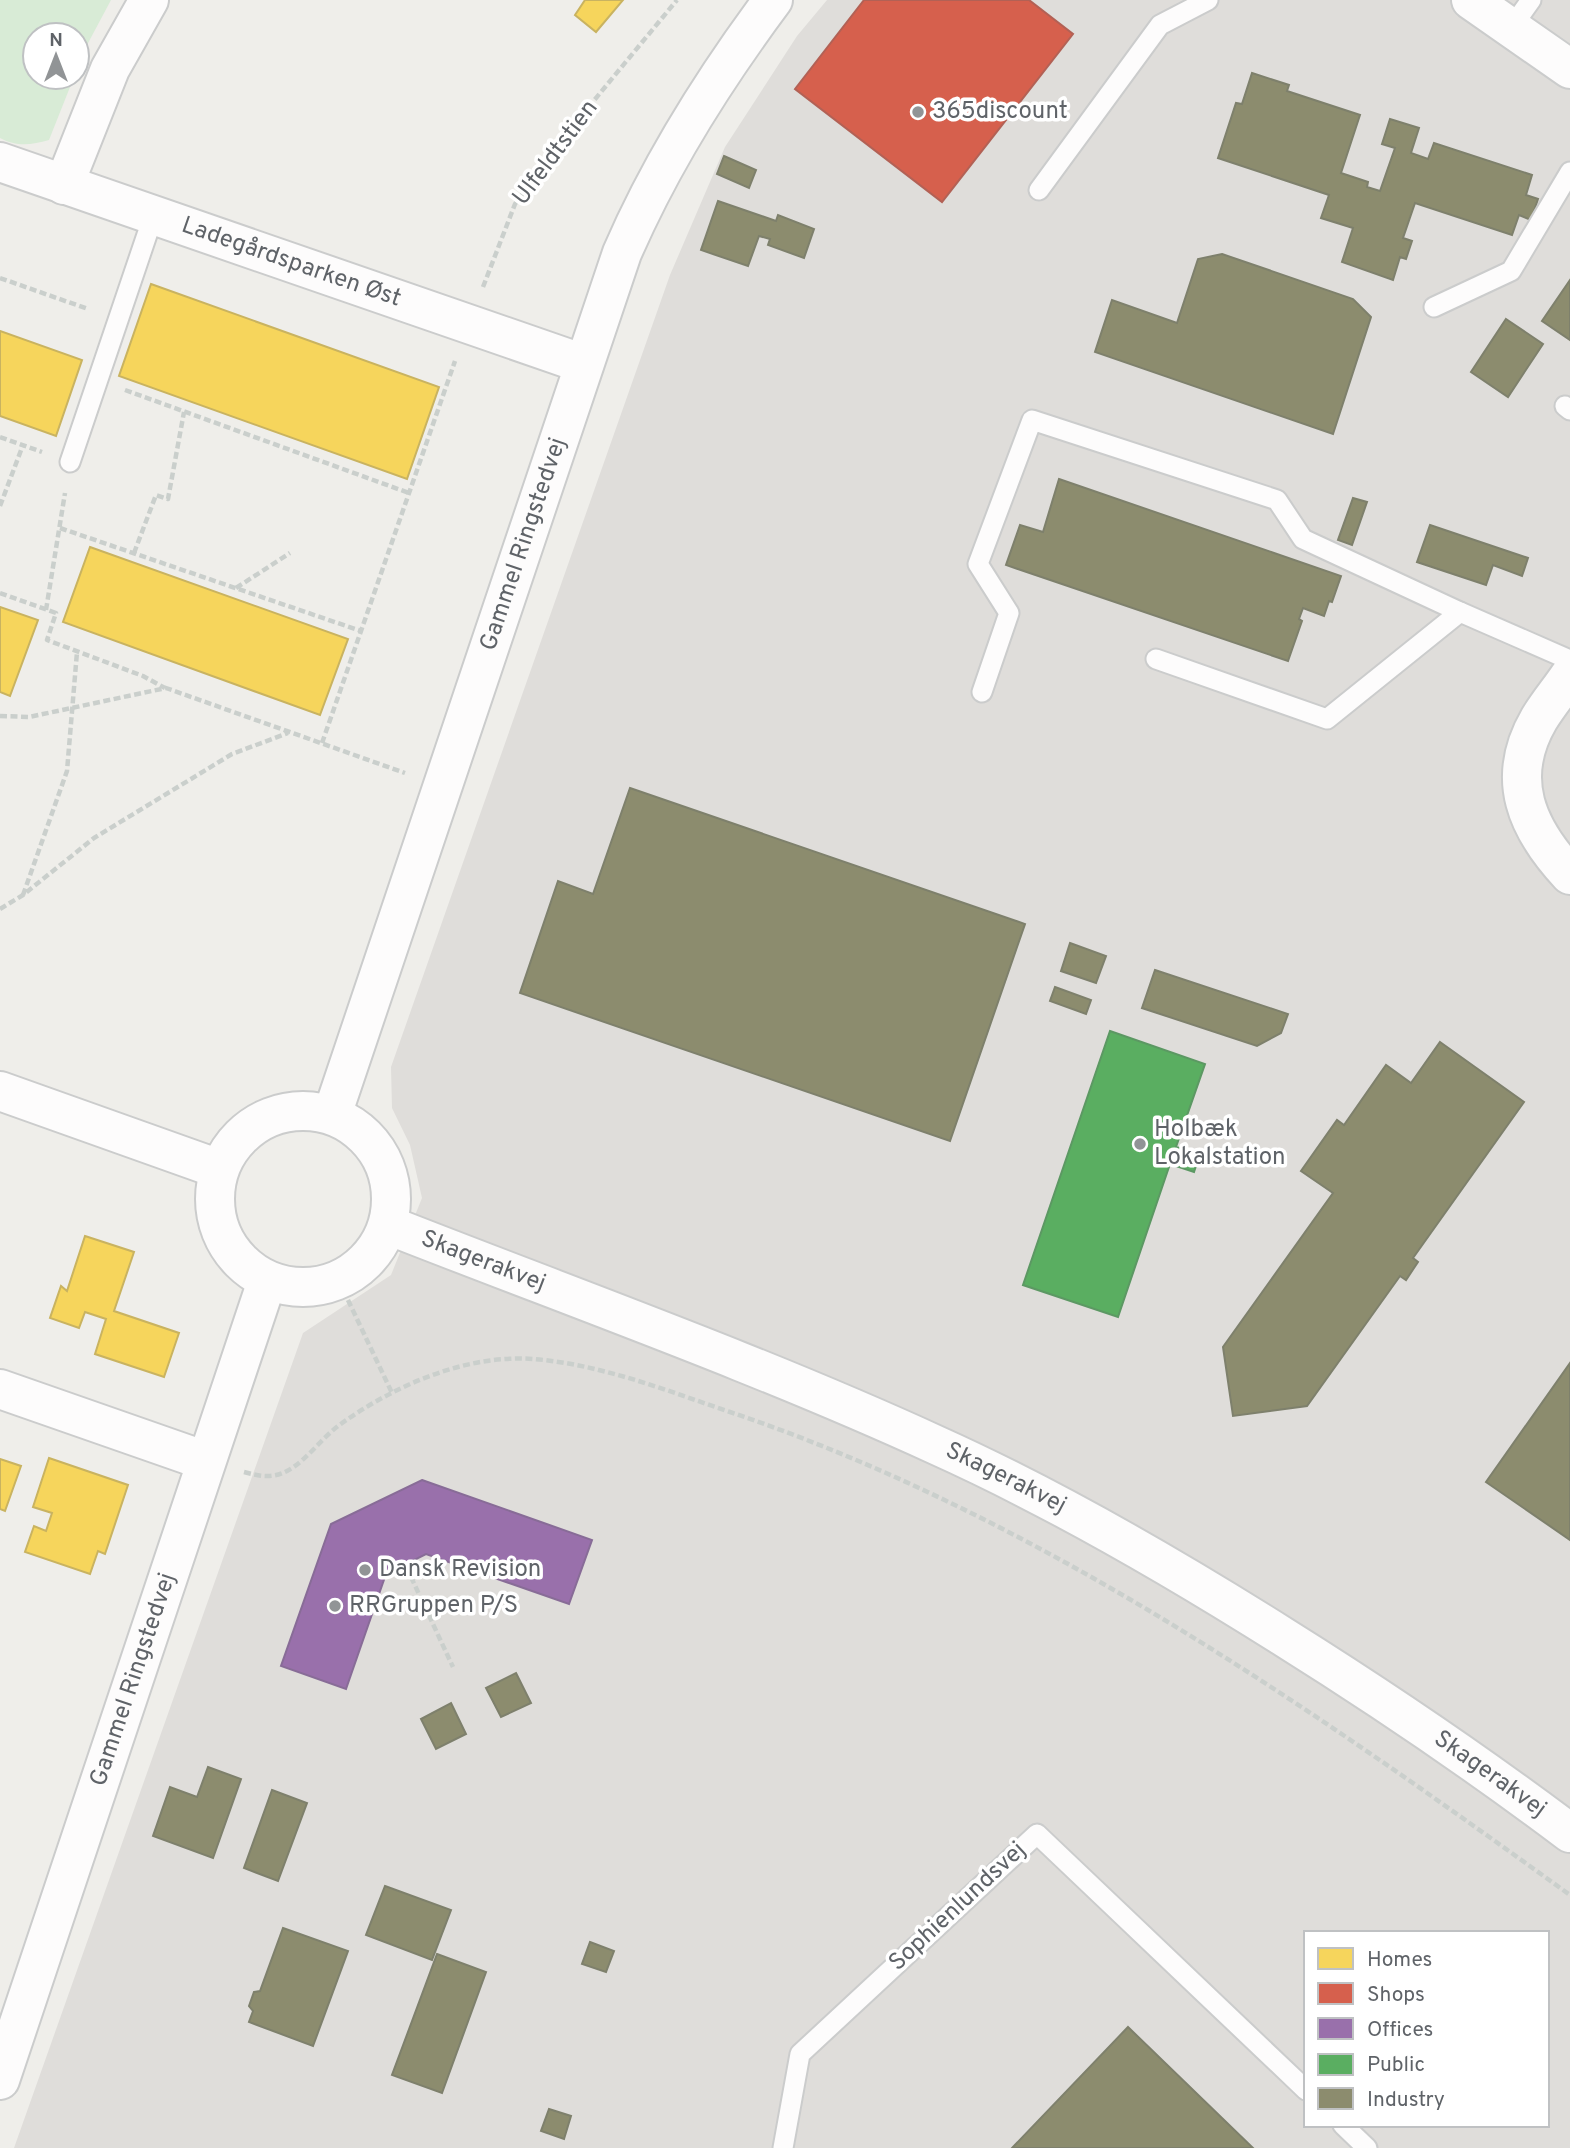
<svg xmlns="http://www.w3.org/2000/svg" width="1570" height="2148" font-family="Overpass,sans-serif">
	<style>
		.industrial { fill: #dfddda; fill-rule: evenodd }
		.green { fill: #d8ebd6 }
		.homes { fill: #f6d55c; stroke: #c9b360; stroke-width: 2 }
		.shops { fill: #d6604d; stroke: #b26155; stroke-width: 2 }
		.offices { fill: #9970ab; stroke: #886c97; stroke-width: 2 }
		.public { fill: #5aae61; stroke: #5c9863; stroke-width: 2 }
		.industry { fill: #8c8c6e; stroke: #7e806c; stroke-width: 2 }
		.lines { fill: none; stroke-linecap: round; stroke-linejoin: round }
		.service-casing { stroke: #cbcccc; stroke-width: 23 }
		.minor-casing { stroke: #cbcccc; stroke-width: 42 }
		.tertiary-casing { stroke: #cbcccc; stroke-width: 42 }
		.path { stroke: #cacfcc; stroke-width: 4.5; stroke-dasharray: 7 3.5; stroke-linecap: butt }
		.service { stroke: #fdfcfc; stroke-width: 19 }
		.minor { stroke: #fdfcfc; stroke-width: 38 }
		.tertiary { stroke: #fdfcfc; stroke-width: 38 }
		.poi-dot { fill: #919496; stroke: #fff; stroke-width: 2.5 }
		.labels { text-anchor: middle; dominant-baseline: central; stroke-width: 7; stroke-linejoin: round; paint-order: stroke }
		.poi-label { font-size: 24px; fill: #5f6368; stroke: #fff; text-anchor: start }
		.street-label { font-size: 24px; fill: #5f6368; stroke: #fff }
	</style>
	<rect width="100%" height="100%" fill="#efeeea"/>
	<path class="industrial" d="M827 0H1570V2148H14L303 1333 391 1275 422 1198 410 1145 392 1108 391 1067 670 275 725 147 797 36ZM1306 1933H1547V2125H1306Z"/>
	<path class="green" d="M0 0H111L87 45 77 70V35H35V77H74L49 140C31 145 17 147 0 138Z"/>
	<g class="homes">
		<polygon points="585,0 623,0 596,32 575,15"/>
		<polygon points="151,284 439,387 407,479 119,376"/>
		<polygon points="0,331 82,360 56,436 0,416"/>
		<polygon points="90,547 348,639 320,715 63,622"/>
		<polygon points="0,607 38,620 10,696 0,692"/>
		<polygon points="85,1236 134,1252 114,1311 179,1333 164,1377 95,1354 106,1319 85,1312 79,1328 50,1318 61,1286 67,1291"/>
		<polygon points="49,1458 128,1485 105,1554 98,1551 90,1574 25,1552 34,1526 46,1531 52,1513 33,1507"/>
		<polygon points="0,1459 21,1466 5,1511 0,1509"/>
	</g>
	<polygon class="shops" points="864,0 1029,0 1073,34 942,202 795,89"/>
	<polygon class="offices" points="422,1480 592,1540 569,1604 426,1554 386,1574 346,1689 281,1666 331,1524"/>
	<polygon class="public" points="1110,1031 1205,1064 1176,1147 1200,1154 1194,1172 1170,1164 1118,1317 1023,1285"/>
	<g class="industry">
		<polygon points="1252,73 1289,85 1287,91 1360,115 1341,173 1368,182 1367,187 1380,191 1395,148 1382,144 1390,119 1419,128 1411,153 1428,159 1434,143 1532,175 1526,195 1538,199 1531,220 1519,215 1512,235 1415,203 1403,238 1412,241 1406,259 1400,257 1393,280 1342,262 1353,228 1321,218 1329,195 1218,158 1236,103 1242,104"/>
		<polygon points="724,156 756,170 749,188 717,174"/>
		<polygon points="718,201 776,221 778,215 814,229 804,258 768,245 770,239 759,236 748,266 701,250"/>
		<polygon points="1222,254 1353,299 1371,317 1333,434 1095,352 1112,300 1177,323 1198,259"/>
		<polygon points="1570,280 1570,340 1542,321"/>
		<polygon points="1506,319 1543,344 1508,397 1471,372"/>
		<polygon points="1059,479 1341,576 1332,602 1329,601 1324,616 1303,608 1299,619 1302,621 1288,661 1006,565 1020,525 1043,532"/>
		<polygon points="1353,498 1367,502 1352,545 1338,540"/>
		<polygon points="1430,525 1528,558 1522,576 1493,565 1486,585 1417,562"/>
		<polygon points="630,788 1025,924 950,1141 520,993 558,881 593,894"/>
		<polygon points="1070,943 1106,956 1096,983 1061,971"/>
		<polygon points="1155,970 1288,1014 1281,1033 1257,1046 1142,1008"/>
		<polygon points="1055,987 1091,1000 1086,1014 1050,1001"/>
		<polygon points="1440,1042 1524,1102 1413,1258 1418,1262 1406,1280 1400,1276 1307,1406 1233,1416 1223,1347 1333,1193 1301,1171 1337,1120 1344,1125 1386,1065 1411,1083"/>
		<polygon points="1570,1363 1570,1540 1486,1482"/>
		<polygon points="516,1673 531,1703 501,1717 486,1688"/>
		<polygon points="451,1703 466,1734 436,1749 421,1719"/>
		<polygon points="208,1767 241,1779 213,1858 153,1836 170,1787 197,1797"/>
		<polygon points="272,1790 307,1803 278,1881 244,1868"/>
		<polygon points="385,1886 451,1910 432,1960 366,1935"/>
		<polygon points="283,1928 348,1951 313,2046 249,2022 253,2011 249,2006 254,1992 260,1991"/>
		<polygon points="590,1942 614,1951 606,1972 582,1964"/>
		<polygon points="437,1954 486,1972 442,2093 392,2075"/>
		<polygon points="1128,2027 1253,2148 1012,2148"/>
		<polygon points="549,2109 571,2116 564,2139 541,2131"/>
	</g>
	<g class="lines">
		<defs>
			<g id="service">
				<polyline points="1511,28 1531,0"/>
				<polyline points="1039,190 1160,25 1208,0"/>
				<polyline points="1434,307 1511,271 1570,172"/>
				<polyline points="1565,406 1570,410"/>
				<polyline points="70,462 154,214"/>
				<polyline points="1156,659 1327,719 1460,612 1570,660"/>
				<polyline points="982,692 1009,613 978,564 1032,420 1277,500 1303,539 1460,612"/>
				<polyline points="1343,2125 1367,2148"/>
				<polyline points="783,2148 800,2054 1037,1834 1306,2090"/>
			</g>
			<g id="minor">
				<polyline points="1471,0 1570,69"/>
				<path id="s1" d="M0 162 584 364"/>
				<polyline points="64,185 110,69 149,0"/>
				<path d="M1570 675C1560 690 1548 704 1539 719 1504 779 1527 829 1570 875"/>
				<polyline points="0,1389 206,1461"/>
			</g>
			<g id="tertiary">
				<polyline points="0,1091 219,1169"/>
				<circle cx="303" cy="1199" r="88"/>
				<path id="s2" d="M332 1115 622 253C661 163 714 79 773 0"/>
				<path id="s3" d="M388 1225C571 1297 757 1363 936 1445 1056 1499 1171 1566 1282 1636 1381 1698 1477 1763 1570 1833"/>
				<path id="s4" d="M0 2080 267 1281"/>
			</g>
		</defs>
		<use href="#service" class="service-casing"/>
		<use href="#minor" class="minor-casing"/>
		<use href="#tertiary" class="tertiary-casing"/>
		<g class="path">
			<polyline points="0,278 88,309"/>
			<polyline points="483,287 515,204 577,121 677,0"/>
			<polyline points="125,390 409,493"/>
			<polyline points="0,437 42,452"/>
			<polyline points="0,506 23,445"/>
			<polyline points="60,528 361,631"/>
			<polyline points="134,553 156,495 168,499 184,412"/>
			<polyline points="236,588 290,553"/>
			<polyline points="0,593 56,613 47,640 143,676 165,688"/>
			<polyline points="46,610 65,493"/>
			<polyline points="0,716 29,717 166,688 405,773"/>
			<polyline points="322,743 455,361"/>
			<polyline points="23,895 67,771 77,652"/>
			<polyline points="0,909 23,895 94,838 232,754 288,733"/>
			<polyline points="339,1281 392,1393"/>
			<path d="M244 1472C259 1476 272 1479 287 1471 306 1461 321 1439 338 1426 393 1386 465 1354 534 1359 603 1365 665 1390 730 1412 1038 1516 1308 1706 1570 1895"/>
			<polyline points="411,1577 453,1667"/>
		</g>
		<use href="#service" class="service"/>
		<use href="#minor" class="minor"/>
		<use href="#tertiary" class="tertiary"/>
	</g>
	<g class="poi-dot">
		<circle cx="918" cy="112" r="7"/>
		<circle cx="1140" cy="1144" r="7"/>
		<circle cx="365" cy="1570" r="7"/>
		<circle cx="335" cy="1606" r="7"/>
	</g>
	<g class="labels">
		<g class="poi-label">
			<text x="932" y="112">365discount</text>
			<text x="1154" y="1130">Holbæk<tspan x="1154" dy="28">Lokalstation</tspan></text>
			<text x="379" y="1570">Dansk Revision</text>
			<text x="349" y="1606">RRGruppen P/S</text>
		</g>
		<g class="street-label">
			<text transform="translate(556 153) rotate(-53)">Ulfeldtstien</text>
			<text stroke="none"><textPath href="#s1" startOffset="308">Ladegårdsparken Øst</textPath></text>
			<text stroke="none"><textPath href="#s2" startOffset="602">Gammel Ringstedvej</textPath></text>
			<text stroke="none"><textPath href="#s3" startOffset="102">Skagerakvej</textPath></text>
			<text stroke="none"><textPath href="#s3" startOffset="668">Skagerakvej</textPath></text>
			<text stroke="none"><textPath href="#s4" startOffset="422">Gammel Ringstedvej</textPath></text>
			<text stroke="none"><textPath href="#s3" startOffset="1236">Skagerakvej</textPath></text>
			<text transform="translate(958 1907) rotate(-43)">Sophienlundsvej</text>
		</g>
	</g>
	<rect x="1304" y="1931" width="245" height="196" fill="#ffffff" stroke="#bfc1c3" stroke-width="2"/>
	<rect x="1318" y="1948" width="35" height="21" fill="#f6d55c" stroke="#bfc1c3" stroke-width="2"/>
	<text x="1367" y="1966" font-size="21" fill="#5f6368">Homes</text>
	<rect x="1318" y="1983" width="35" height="21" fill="#d6604d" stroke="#bfc1c3" stroke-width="2"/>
	<text x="1367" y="2001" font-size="21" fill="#5f6368">Shops</text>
	<rect x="1318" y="2018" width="35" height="21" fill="#9970ab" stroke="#bfc1c3" stroke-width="2"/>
	<text x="1367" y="2036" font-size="21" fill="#5f6368">Offices</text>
	<rect x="1318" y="2054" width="35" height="21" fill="#5aae61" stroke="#bfc1c3" stroke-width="2"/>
	<text x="1367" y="2071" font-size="21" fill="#5f6368">Public</text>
	<rect x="1318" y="2088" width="35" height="21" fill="#8c8c6e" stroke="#bfc1c3" stroke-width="2"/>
	<text x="1367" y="2106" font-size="21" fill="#5f6368">Industry</text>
	<g transform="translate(56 56)"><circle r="33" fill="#ffffff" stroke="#bfc1c3" stroke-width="2"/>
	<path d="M0-5L12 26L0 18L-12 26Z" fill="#919496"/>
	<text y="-10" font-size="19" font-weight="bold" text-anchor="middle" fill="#5f6368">N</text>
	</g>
</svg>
